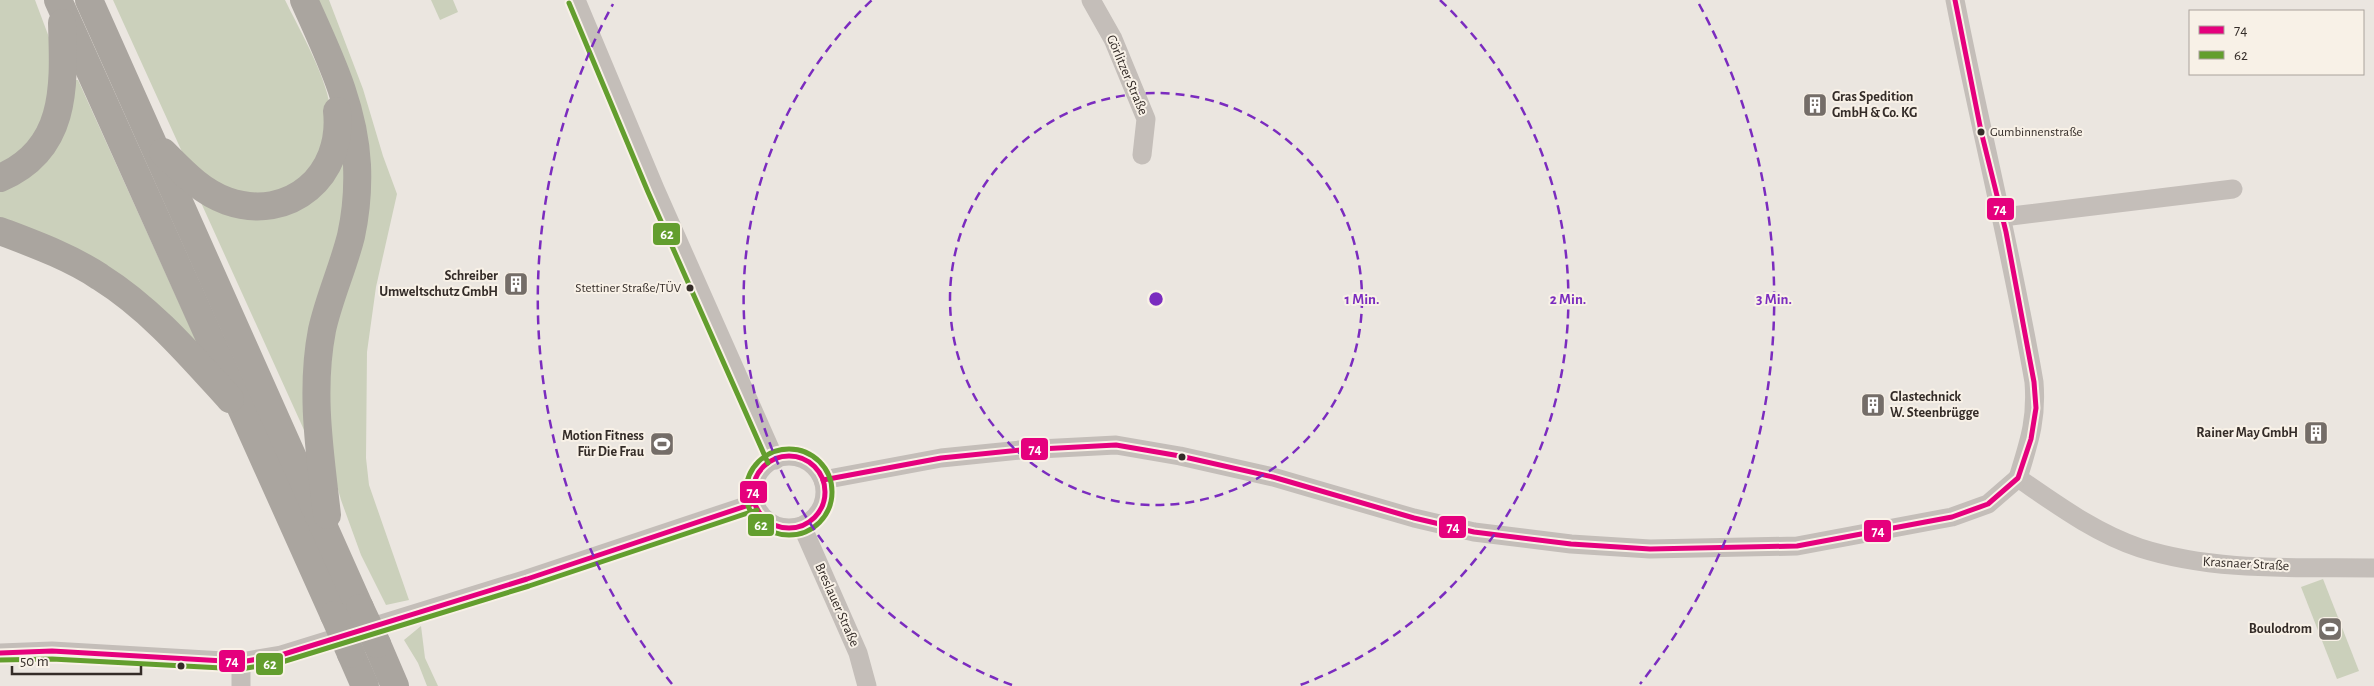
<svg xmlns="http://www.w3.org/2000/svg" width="2374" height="686" font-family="'Alegreya Sans',sans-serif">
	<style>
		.green { fill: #cbd0bb }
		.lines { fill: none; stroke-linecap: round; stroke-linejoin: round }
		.street { stroke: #c4beb9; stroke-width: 19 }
		.highway { stroke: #aaa59f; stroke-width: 28 }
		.highway-bridge { stroke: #aaa59f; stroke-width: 28 }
		.bus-1-casing { stroke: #f8f1e7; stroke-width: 9 }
		.bus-2-casing { stroke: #f8f1e7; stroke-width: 9 }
		.bus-1 { stroke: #e5007d; stroke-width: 5 }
		.bus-2 { stroke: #639e2e; stroke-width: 5 }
		.ring { fill: none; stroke: #7b2cbf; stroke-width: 2.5; stroke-dasharray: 9 6 }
		.bus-dot { fill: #342c28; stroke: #f8f1e7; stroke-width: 2 }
		.labels { text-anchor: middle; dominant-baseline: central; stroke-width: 4; stroke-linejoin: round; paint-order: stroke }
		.bus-label { font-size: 13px; fill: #342c28; stroke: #f8f1e7; text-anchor: start }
		.street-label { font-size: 14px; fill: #342c28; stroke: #f8f1e7 }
		.poi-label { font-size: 14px; font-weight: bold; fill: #342c28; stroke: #f8f1e7; text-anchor: end }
		.centre { fill: #7b2cbf; stroke: #f8f1e7; stroke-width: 2.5 }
		.ring-label { font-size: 15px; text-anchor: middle; font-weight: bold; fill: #7b2cbf; stroke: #f8f1e7; stroke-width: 4; stroke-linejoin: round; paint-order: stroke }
		.line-badge { stroke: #f8f1e7; stroke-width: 2 }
		.badge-label { font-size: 14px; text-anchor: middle; font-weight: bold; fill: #fff }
	</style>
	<rect width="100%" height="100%" fill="#ebe6e0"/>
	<g class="green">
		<polygon points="0,0 35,0 50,40 50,107 32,143 0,167"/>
		<path d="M113 0H285C298 27 335 91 330 119 327 137 318 156 312 174L268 197 220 190 183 154Z"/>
		<polygon points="314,0 329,0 363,89 383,156 397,194 376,287 367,352 366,458 369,485 409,600 386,605 361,555 341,500 332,468 328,431 331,335 360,240"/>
		<polygon points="431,0 453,0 458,12 440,20"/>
		<polygon points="74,80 78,80 204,358 0,224 0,187"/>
		<polygon points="350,145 314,452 198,196 248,216"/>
		<polygon points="2323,579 2359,671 2337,679 2301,587"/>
		<polygon points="421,626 425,658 438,686 427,686 418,663 404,640"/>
	</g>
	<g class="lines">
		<g class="street">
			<polyline points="576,0 655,189 775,460"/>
			<polyline points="1091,0 1113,39 1146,119 1142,155"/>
			<path d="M1955 0C1980 128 2012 254 2034 382 2037 420 2029 442 2018 478"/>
			<polyline points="2003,217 2233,189"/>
			<circle cx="789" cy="492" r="36"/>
			<path d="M2018 478C2056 504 2095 533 2140 548 2215 572 2296 567 2374 568"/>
			<polyline points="823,480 941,458 1020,450 1116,445 1180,456 1273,477 1414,518 1474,532 1571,544 1650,549 1797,546 1952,517 1988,504 2018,478"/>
			<polyline points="802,526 858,653 867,686"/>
			<polyline points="0,653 52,651 241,662 281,655 527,579 755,503"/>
			<polyline points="241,686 241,662"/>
		</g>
		<g class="highway">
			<polyline points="58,0 334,615"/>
			<polyline points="89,0 360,608"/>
			<path d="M304 0C328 54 354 105 357 165 358 188 356 213 351 236 343 268 329 298 322 330 310 392 320 453 327 515"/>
			<path d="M163 152C182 171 201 192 227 201 290 223 344 175 337 111"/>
			<path d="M0 178C68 149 64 85 62 23"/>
			<path d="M0 231C34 244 70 257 100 277 151 309 190 355 230 399"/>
			<polyline points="377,644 395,686"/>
			<polyline points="351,654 365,686"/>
		</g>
		<g class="highway-bridge">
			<polyline points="360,608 377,644"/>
			<polyline points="334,615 351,654"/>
		</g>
		<defs>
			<g id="bus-1">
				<circle cx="789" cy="492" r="36"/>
				<polyline points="823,480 941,458 1020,450 1116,445 1180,456 1273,477 1414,518 1474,532 1571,544 1650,549 1797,546 1952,517 1988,504 2018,478 2031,439 2036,408 2034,382 2006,232 1981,131 1955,0"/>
				<polyline points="0,653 52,651 241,662 281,655 527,579 755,503"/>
			</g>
			<g id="bus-2">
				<polyline points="569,3 648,192 768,463"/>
				<circle cx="789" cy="492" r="43"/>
				<polyline points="0,660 52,659 241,669 282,662 529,586 757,510"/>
			</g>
		</defs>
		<use href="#bus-1" class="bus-1-casing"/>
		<use href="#bus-2" class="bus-2-casing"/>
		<use href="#bus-1" class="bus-1"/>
		<use href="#bus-2" class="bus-2"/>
	</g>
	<g class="ring">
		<circle cx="1156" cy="299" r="206"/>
		<path d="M1012 685A412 412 0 0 1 872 0M1440 0A412 412 0 0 1 1300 685"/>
		<path d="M672 684A618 618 0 0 1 613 4M1699 4A618 618 0 0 1 1640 684"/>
	</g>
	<defs>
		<symbol id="building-square" viewBox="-11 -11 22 22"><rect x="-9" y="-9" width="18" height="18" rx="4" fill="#746d68" stroke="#f8f1e7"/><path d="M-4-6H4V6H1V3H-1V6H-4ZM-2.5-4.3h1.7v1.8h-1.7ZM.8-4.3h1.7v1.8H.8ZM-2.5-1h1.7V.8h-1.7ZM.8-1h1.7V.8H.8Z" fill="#fff"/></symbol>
		<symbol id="stadium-square" viewBox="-11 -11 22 22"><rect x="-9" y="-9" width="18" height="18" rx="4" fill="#746d68" stroke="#f8f1e7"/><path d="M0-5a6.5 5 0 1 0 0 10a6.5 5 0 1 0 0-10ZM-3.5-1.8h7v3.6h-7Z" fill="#fff"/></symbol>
	</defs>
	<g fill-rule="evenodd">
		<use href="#building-square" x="1801" y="91" width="28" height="28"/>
		<use href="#building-square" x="502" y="270" width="28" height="28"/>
		<use href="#building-square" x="1859" y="391" width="28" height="28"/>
		<use href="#building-square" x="2302" y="419" width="28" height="28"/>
		<use href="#stadium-square" x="648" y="430" width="28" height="28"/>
		<use href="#stadium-square" x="2316" y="615" width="28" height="28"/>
	</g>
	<g class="bus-dot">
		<circle cx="1981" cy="132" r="4.5"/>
		<circle cx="690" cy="288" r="4.5"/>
		<circle cx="1182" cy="457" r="4.5"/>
		<circle cx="181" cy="666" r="4.5"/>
	</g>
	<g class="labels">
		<g class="bus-label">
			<text x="1990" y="132">Gumbinnenstraße</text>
			<text x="681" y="288" text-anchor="end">Stettiner Straße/TÜV</text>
		</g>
		<g class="street-label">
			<text transform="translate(1127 75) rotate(67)">Görlitzer Straße</text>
			<text transform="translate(2246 564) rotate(3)">Krasnaer Straße</text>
			<text transform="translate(837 605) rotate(66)">Breslauer Straße</text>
		</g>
		<g class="poi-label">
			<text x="1832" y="97" text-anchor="start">Gras Spedition<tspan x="1832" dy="16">GmbH &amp; Co. KG</tspan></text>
			<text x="498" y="276">Schreiber<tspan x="498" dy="16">Umweltschutz GmbH</tspan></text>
			<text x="1890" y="397" text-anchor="start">Glastechnick<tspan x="1890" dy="16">W. Steenbrügge</tspan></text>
			<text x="2298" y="433">Rainer May GmbH</text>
			<text x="644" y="436">Motion Fitness<tspan x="644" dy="16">Für Die Frau</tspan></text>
			<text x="2312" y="629">Boulodrom</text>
		</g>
	</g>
	<circle cx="1156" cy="299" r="8" class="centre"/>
	<g class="ring-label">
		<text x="1362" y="304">1 Min.</text>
		<text x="1568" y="304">2 Min.</text>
		<text x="1774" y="304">3 Min.</text>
	</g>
	<g class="line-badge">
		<rect x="1986" y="197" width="29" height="24" rx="5" fill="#e5007d"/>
		<rect x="652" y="222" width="29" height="24" rx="5" fill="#639e2e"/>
		<rect x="1020" y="437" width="29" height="24" rx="5" fill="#e5007d"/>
		<rect x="739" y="480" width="29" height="24" rx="5" fill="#e5007d"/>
		<rect x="747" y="513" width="28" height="24" rx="5" fill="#639e2e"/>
		<rect x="1438" y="515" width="29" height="24" rx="5" fill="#e5007d"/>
		<rect x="1863" y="519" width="29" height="24" rx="5" fill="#e5007d"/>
		<rect x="218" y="649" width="28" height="24" rx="5" fill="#e5007d"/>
		<rect x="255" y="652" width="29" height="24" rx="5" fill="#639e2e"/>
	</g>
	<g class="badge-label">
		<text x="2000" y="214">74</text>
		<text x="667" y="239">62</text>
		<text x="1035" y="454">74</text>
		<text x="753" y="497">74</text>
		<text x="761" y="530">62</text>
		<text x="1453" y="532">74</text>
		<text x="1878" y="536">74</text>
		<text x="232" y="666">74</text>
		<text x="270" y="669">62</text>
	</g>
	<rect x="2189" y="10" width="175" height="65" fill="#f8f1e7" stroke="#aaa29b"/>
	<rect x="2199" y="26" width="25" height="8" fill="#e5007d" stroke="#aaa29b"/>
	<text x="2234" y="35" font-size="15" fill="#342c28">74</text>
	<rect x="2199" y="51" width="25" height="8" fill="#639e2e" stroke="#aaa29b"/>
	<text x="2234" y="60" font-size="15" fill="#342c28">62</text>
	<path d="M12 666v8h129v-8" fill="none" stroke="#342c28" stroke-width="2.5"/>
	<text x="20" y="666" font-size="15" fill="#342c28" stroke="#f8f1e7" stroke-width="4" paint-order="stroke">50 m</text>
</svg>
